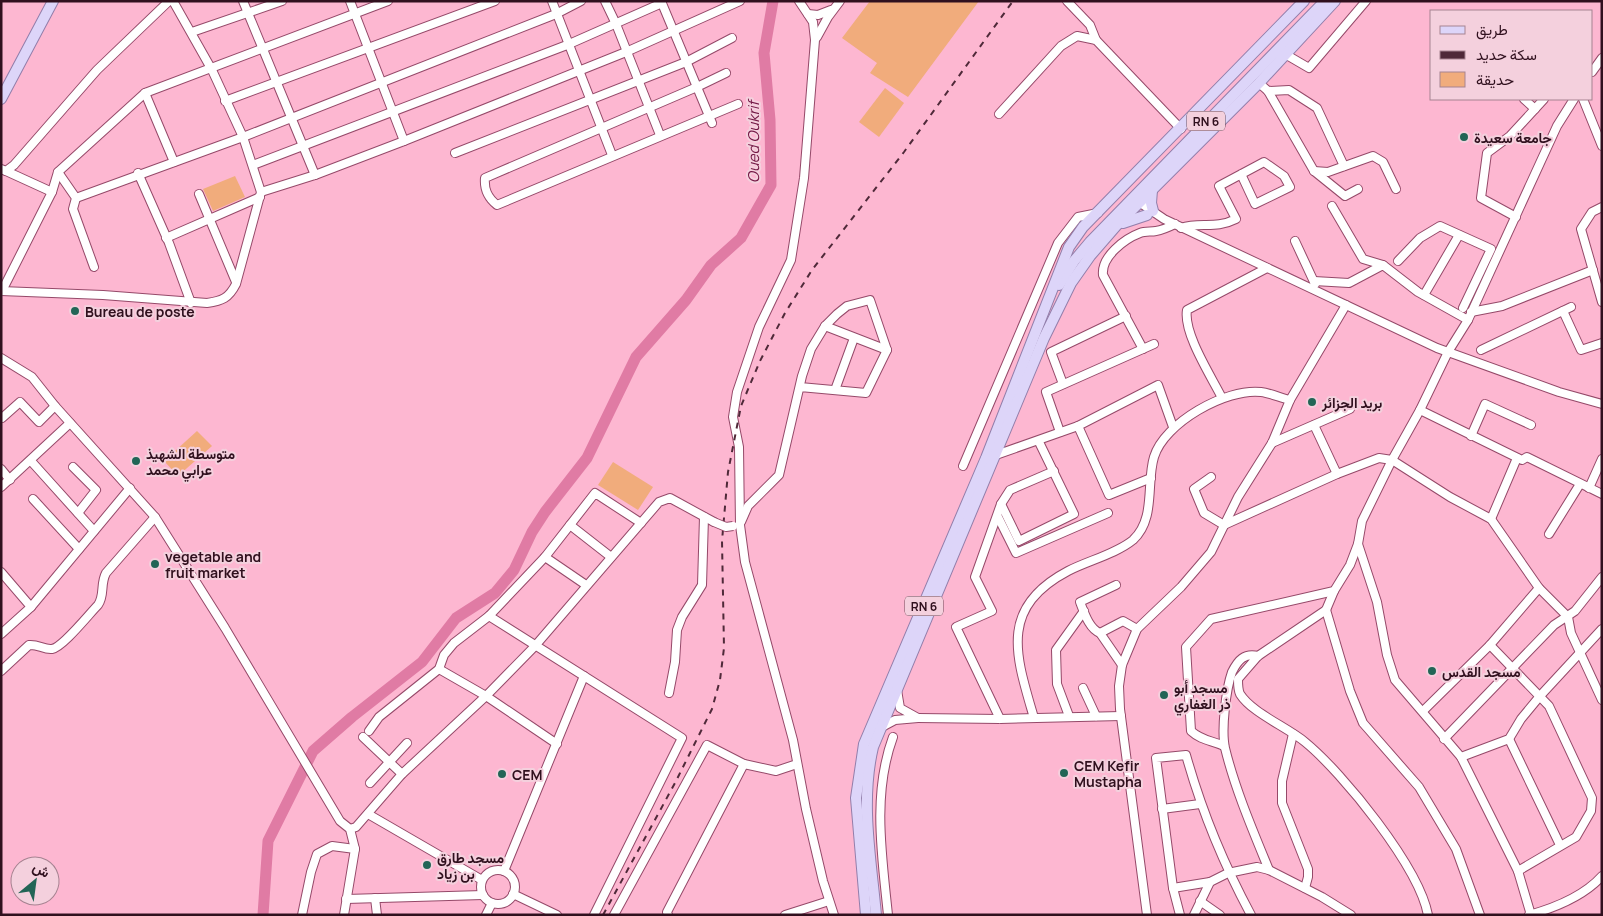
<svg xmlns="http://www.w3.org/2000/svg" width="1603" height="916" font-family="Manrope,Vazirmatn,sans-serif">
	<style>
		.green { fill: #f1ac7c }
		.lines { fill: none; stroke-linecap: round; stroke-linejoin: round }
		.river { stroke: #e07ba4; stroke-width: 11 }
		.minor-casing { stroke: #954969; stroke-width: 10 }
		.major-casing { stroke: #927eaa; stroke-width: 12 }
		.minor { stroke: #fff; stroke-width: 8 }
		.major { stroke: #ddd5f9; stroke-width: 10 }
		.rail { stroke: #4f2939; stroke-width: 2; stroke-dasharray: 6 6; stroke-linecap: butt }
		.minor-bridge-casing { stroke: #954969; stroke-width: 10; stroke-linecap: butt }
		.minor-bridge { stroke: #fff; stroke-width: 8 }
		.poi-dot { fill: #226556; stroke: #f4d0dd; stroke-width: 2 }
		.labels { text-anchor: middle; dominant-baseline: central; stroke-width: 4; stroke-linejoin: round; paint-order: stroke }
		.shield { fill: #f4d0dd; stroke: #6b4a57; stroke-width: 1 }
		.shield-label { font-size: 12px; font-weight: bold; fill: #30101e }
		.poi-label { font-size: 14px; font-weight: bold; fill: #30101e; stroke: #f4d0dd; text-anchor: start }
		.water-label { font-size: 15px; font-style: italic; fill: #731845; stroke: #f4d0dd }
	</style>
	<rect width="100%" height="100%" fill="#fdb7d1"/>
	<g class="green">
		<polygon points="870,1 979,1 908,97 870,73 877,63 842,38"/>
		<polygon points="885,88 904,103 879,137 859,122"/>
		<polygon points="235,176 245,197 213,211 203,189"/>
		<polygon points="197,431 212,446 178,476 164,461"/>
		<polygon points="613,462 653,487 638,510 598,485"/>
	</g>
	<g class="lines">
		<polyline class="river" points="263,915 268,841 313,751 352,717 422,662 456,618 495,593 514,570 532,532 545,512 587,458 636,357 686,300 711,265 741,238 771,185 770,120 764,53 773,1"/>
		<defs>
			<g id="minor">
				<polyline points="243,1 315,175"/>
				<polyline points="350,1 404,141"/>
				<polyline points="552,1 612,155"/>
				<polyline points="605,1 616,24 660,135"/>
				<polyline points="661,1 712,123"/>
				<polyline points="799,1 813,22 815,40 804,178 791,260 759,327 737,392 733,417 739,447 740,525 745,562 793,740 806,809 823,881 834,915"/>
				<polyline points="1067,1 1090,25 1096,40"/>
				<polyline points="808,14 818,15 831,10"/>
				<polyline points="192,32 282,1"/>
				<polyline points="817,37 828,17 840,1"/>
				<polyline points="1285,54 1309,68 1366,1"/>
				<polyline points="1592,72 1602,58"/>
				<path d="M726 73 697 87 485 178C484 189 487 197 497 205L738 104"/>
				<polyline points="1259,83 1268,91 1314,171 1345,196 1358,189"/>
				<polyline points="1268,91 1289,90 1317,108 1344,166"/>
				<polyline points="145,93 174,162"/>
				<polyline points="1524,99 1535,109"/>
				<polyline points="1583,99 1602,146"/>
				<polyline points="225,101 495,1"/>
				<polyline points="999,114 1061,46 1077,36 1096,40 1181,129"/>
				<polyline points="455,153 686,62 732,38"/>
				<polyline points="253,165 567,45 662,3"/>
				<polyline points="1,169 6,171 14,165 97,70 169,1"/>
				<polyline points="6,171 52,192"/>
				<polyline points="1314,171 1328,172 1373,156 1383,162 1396,189"/>
				<polyline points="58,172 76,198 73,209 94,267"/>
				<polyline points="138,173 169,243 191,303"/>
				<polyline points="261,192 315,175 404,141 626,52 740,1"/>
				<polyline points="199,194 236,282"/>
				<polyline points="76,198 243,137 556,14 581,1"/>
				<polyline points="1136,200 1164,219 1437,348 1559,392 1602,404"/>
				<polyline points="1332,206 1363,259 1383,265"/>
				<polyline points="1602,207 1592,212 1581,229 1602,302"/>
				<polyline points="1516,217 1481,198 1487,153 1510,136 1544,99"/>
				<path d="M1181 228C1201 221 1214 230 1236 219L1219 186 1264 162 1284 176 1290 187 1255 204 1241 174"/>
				<polyline points="166,238 260,197"/>
				<polyline points="1295,241 1315,284"/>
				<polyline points="1398,261 1420,238 1440,226 1491,249 1463,308"/>
				<polyline points="1314,281 1349,283 1383,265 1418,292 1468,320"/>
				<path d="M1 291 103 295 207 303C222 301 229 298 236 284L261 192 243 137 212 70 173 1"/>
				<polyline points="2,291 52,192 58,172 145,93 388,1"/>
				<polyline points="1424,295 1459,235"/>
				<polyline points="1563,311 1581,350 1602,343"/>
				<polyline points="1471,312 1502,306 1593,270"/>
				<polyline points="825,326 887,350"/>
				<path d="M1143 349 1103 275C1101 257 1124 239 1140 233 1145 231 1151 232 1156 231 1162 230 1169 227 1175 224"/>
				<polyline points="1481,350 1571,307"/>
				<polyline points="1,358 32,377 55,406 155,517 225,628 340,821 350,829 355,849 344,915"/>
				<polyline points="1063,384 1051,352 1126,316"/>
				<polyline points="835,390 854,338"/>
				<path d="M1222 398C1211 376 1183 333 1187 310L1267 268"/>
				<polyline points="1420,410 1522,460 1527,457 1602,494"/>
				<polyline points="2,418 20,402 39,422 55,406"/>
				<polyline points="1314,425 1337,474"/>
				<polyline points="1078,426 1109,495 1151,478"/>
				<polyline points="1060,432 1046,392 1154,344"/>
				<polyline points="1471,436 1485,404 1531,425"/>
				<polyline points="1272,443 1350,409"/>
				<polyline points="993,456 1078,426 1158,385 1173,427"/>
				<polyline points="31,461 94,531"/>
				<polyline points="963,466 1058,243 1078,217 1098,213"/>
				<polyline points="73,467 96,490 78,513"/>
				<polyline points="1,469 10,480"/>
				<polyline points="1211,477 1194,489 1204,513 1224,525 1337,474 1379,458 1392,460 1450,497 1491,519 1539,588 1568,617 1571,633 1602,700"/>
				<polyline points="1,487 70,423"/>
				<polyline points="1589,488 1602,459"/>
				<polyline points="33,499 79,549"/>
				<polyline points="1001,504 1019,541 1074,514 1039,442"/>
				<polyline points="998,517 1016,553 1108,513"/>
				<polyline points="1491,519 1517,458"/>
				<polyline points="741,522 748,506 779,475 802,376 811,349 825,326 837,314 847,306 870,300 887,350 866,393 800,387"/>
				<polyline points="570,525 611,557"/>
				<polyline points="1549,534 1580,484"/>
				<polyline points="1358,544 1377,602 1387,655 1395,680 1461,757 1518,871 1531,915"/>
				<polyline points="545,557 586,585"/>
				<polyline points="1,572 31,607"/>
				<path d="M1116 585 1080 602C1084 612 1089 629 1100 633L1123 621 1137 629"/>
				<path d="M1334 591 1326 610 1258 656 1238 679C1238 684 1238 690 1240 694 1252 713 1287 727 1305 742 1343 773 1419 867 1428 915"/>
				<polyline points="1326,610 1350,691 1363,723 1419,787 1456,849 1480,915"/>
				<polyline points="489,616 682,738 594,915"/>
				<polyline points="1100,633 1122,665"/>
				<polyline points="1,634 31,607 130,488"/>
				<polyline points="1490,645 1549,706 1592,798 1591,811 1576,837 1518,871"/>
				<path d="M1258 656C1244 653 1238 660 1232 672 1226 689 1221 730 1225 748 1235 789 1253 831 1269 870"/>
				<polyline points="439,669 486,696 557,744"/>
				<path d="M1 671 29 645C38 644 44 650 52 649 63 647 89 614 98 605 105 595 100 584 106 573L155 517"/>
				<polyline points="1083,688 1096,716"/>
				<polyline points="669,693 675,662 677,630 682,617 702,585 704,517"/>
				<polyline points="1423,711 1490,645 1539,588"/>
				<polyline points="1069,716 1057,684 1056,650 1084,611"/>
				<polyline points="918,718 1000,719 1121,716"/>
				<path d="M1034 718C1016 656 998 608 1068 571 1087 561 1116 554 1133 540 1156 519 1146 483 1154 457 1164 423 1226 388 1261 392 1270 393 1281 398 1290 400"/>
				<polyline points="1000,719 956,627 992,611 975,577 1001,504 1010,490 1054,471"/>
				<polyline points="880,728 895,720 918,718 900,708 897,690"/>
				<polyline points="369,731 379,717 439,669 444,655 454,643 489,616 545,557 595,493 641,523"/>
				<polyline points="1293,734 1282,781 1282,803 1308,869 1308,877 1305,888"/>
				<polyline points="363,737 402,774"/>
				<polyline points="1444,739 1554,625 1575,611 1602,577"/>
				<polyline points="1509,739 1560,845"/>
				<path d="M1224 746C1211 740 1202 741 1191 731L1186 647 1211 619 1334 591 1350 565 1358 544 1362 521 1392 460 1420 410 1448 352 1468 320 1557 126 1574 99"/>
				<polyline points="1461,757 1509,739 1521,719 1540,696 1602,629"/>
				<polyline points="370,783 407,743"/>
				<polyline points="1162,809 1200,804"/>
				<polyline points="368,814 482,880"/>
				<polyline points="350,829 356,827 402,774 486,696 535,646 659,502 670,498 714,522"/>
				<circle cx="498" cy="887" r="17"/>
				<polyline points="504,871 584,676"/>
				<polyline points="1173,888 1210,882"/>
				<polyline points="513,894 557,915"/>
				<polyline points="375,898 377,915"/>
				<polyline points="346,899 483,895"/>
				<polyline points="1200,901 1220,915"/>
				<polyline points="302,915 311,872 317,854 332,846 355,849"/>
				<polyline points="486,915 492,903"/>
				<polyline points="614,915 707,745 744,764 776,771 797,764"/>
				<polyline points="668,915 667,912 744,764"/>
				<polyline points="785,915 829,901"/>
				<path d="M888 915C882 856 872 794 893 737"/>
				<polyline points="1147,915 1120,709 1119,686 1122,665 1137,629 1181,587 1211,552 1238,497 1272,443 1290,400 1346,305"/>
				<path d="M1180 915 1173 888 1156 758 1186 755C1202 812 1223 863 1251 915"/>
				<polyline points="1194,915 1210,882 1228,873 1257,867 1269,870 1322,897 1351,915"/>
				<path d="M1529 915C1554 908 1584 896 1602 876"/>
			</g>
			<g id="major">
				<polyline points="1,99 53,1"/>
				<polyline points="1152,190 1151,203 1153,211"/>
				<polyline points="1123,223 1147,215"/>
				<polyline points="1059,285 1074,261 1090,242 1325,1"/>
				<polyline points="866,915 856,798 864,744 986,458 1069,247 1083,227 1304,1"/>
				<path d="M876 915C871 859 860 802 873 747L1044 338 1071 283 1090 256 1116 226 1259 83 1335 1"/>
			</g>
		</defs>
		<use href="#minor" class="minor-casing"/>
		<use href="#major" class="major-casing"/>
		<use href="#minor" class="minor"/>
		<use href="#major" class="major"/>
		<polyline class="rail" points="603,915 675,783 712,709 720,680 724,648 722,541 728,472 741,406 760,361 785,313 812,270 904,152 1013,1"/>
		<defs>
			<polyline id="minor-bridge" points="714,522 726,527 733,526"/>
		</defs>
		<use href="#minor-bridge" class="minor-bridge-casing"/>
		<use href="#minor-bridge" class="minor-bridge"/>
	</g>
	<g class="poi-dot">
		<circle cx="1464" cy="137" r="5"/>
		<circle cx="75" cy="311" r="5"/>
		<circle cx="1312" cy="402" r="5"/>
		<circle cx="136" cy="461" r="5"/>
		<circle cx="155" cy="564" r="5"/>
		<circle cx="1432" cy="671" r="5"/>
		<circle cx="1164" cy="695" r="5"/>
		<circle cx="1064" cy="773" r="5"/>
		<circle cx="502" cy="774" r="5"/>
		<circle cx="427" cy="865" r="5"/>
	</g>
	<g class="labels">
		<g class="shield">
			<rect x="1187" y="111.5" width="38" height="19" rx="4"/>
			<rect x="905" y="596.5" width="38" height="19" rx="4"/>
		</g>
		<g class="shield-label">
			<text x="1206" y="121">RN 6</text>
			<text x="924" y="606">RN 6</text>
		</g>
		<g class="poi-label">
			<text x="1474" y="137">جامعة سعيدة</text>
			<text x="85" y="311">Bureau de poste</text>
			<text x="1322" y="402">بريد الجزائر</text>
			<text x="146" y="453">متوسطة الشهيذ<tspan x="146" dy="16">عرابي محمد</tspan></text>
			<text x="165" y="556">vegetable and<tspan x="165" dy="16">fruit market</tspan></text>
			<text x="1442" y="671">مسجد القدس</text>
			<text x="1174" y="687">مسجد أبو<tspan x="1174" dy="16">ذر الغفاري</tspan></text>
			<text x="1074" y="765">CEM Kefir<tspan x="1074" dy="16">Mustapha</tspan></text>
			<text x="512" y="774">CEM</text>
			<text x="437" y="857">مسجد طارق<tspan x="437" dy="16">بن زياد</tspan></text>
		</g>
		<g class="water-label">
			<text transform="translate(753 142) rotate(-90)">Oued Oukrif</text>
		</g>
	</g>
	<rect width="1603" height="916" fill="none" stroke="#30101e" stroke-width="5"/>
	<rect x="1430" y="10" width="162" height="90" fill="#f4d0dd" stroke="#a68391"/>
	<rect x="1440" y="26" width="25" height="8" fill="#ddd5f9" stroke="#a68391"/>
	<text x="1476" y="35" font-size="15" fill="#30101e">طريق</text>
	<rect x="1440" y="51" width="25" height="8" fill="#4f2939" stroke="#a68391"/>
	<text x="1476" y="60" font-size="15" fill="#30101e">سكة حديد</text>
	<rect x="1440" y="72" width="25" height="15" fill="#f1ac7c" stroke="#a68391"/>
	<text x="1476" y="85" font-size="15" fill="#30101e">حديقة</text>
	<g transform="translate(35 881) rotate(29)"><circle r="24" fill="#f4d0dd" stroke="#a68391"/>
	<path d="M0-4L9 19L0 12L-9 19Z" fill="#226556"/>
	<text y="-8" font-size="14" font-weight="bold" text-anchor="middle" fill="#30101e">ش</text>
	</g>
</svg>
